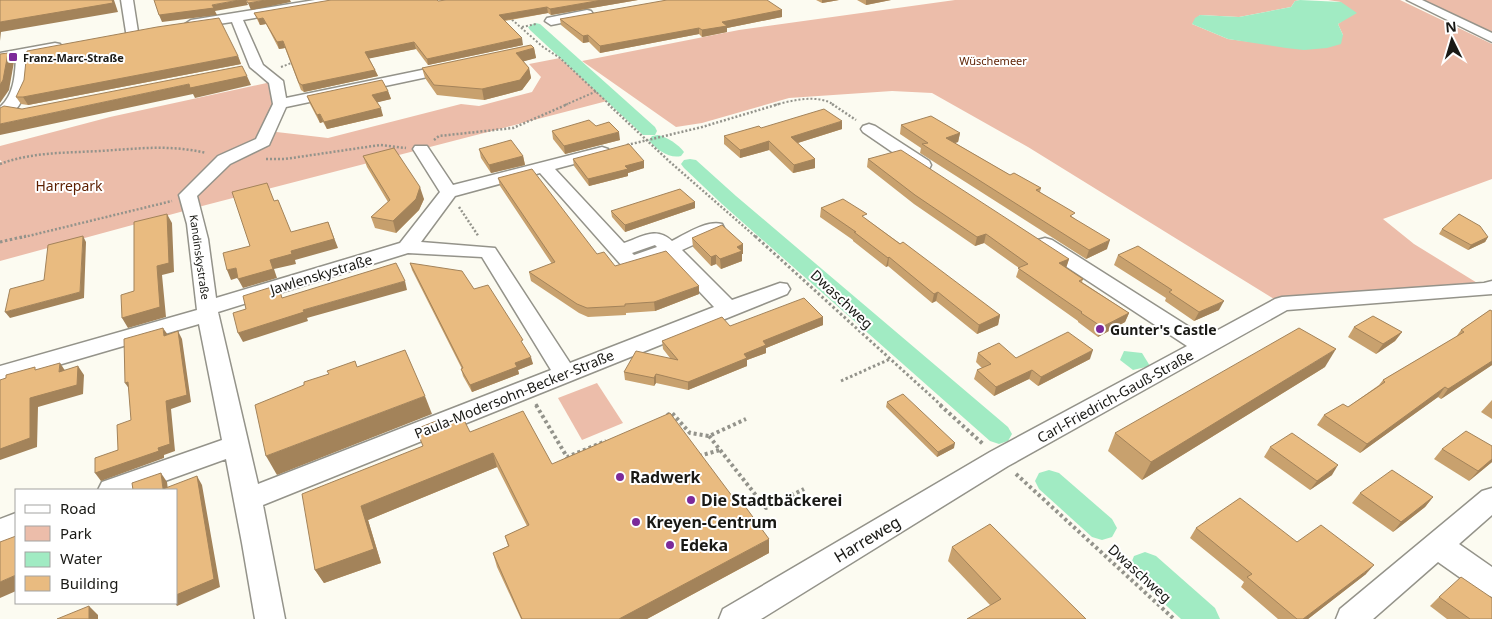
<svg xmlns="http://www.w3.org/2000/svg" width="1492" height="619" font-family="'Noto Sans',sans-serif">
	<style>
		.green { fill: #ecbdaa }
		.water { fill: #a1ebc3 }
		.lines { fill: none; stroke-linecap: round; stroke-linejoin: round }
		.canal { fill: #a1ebc3; fill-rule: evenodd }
		.street-casing { stroke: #94938a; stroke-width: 3 }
		.path-far3 { stroke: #93938b; stroke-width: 2; stroke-dasharray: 2 2; stroke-linecap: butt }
		.path-far2 { stroke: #93938b; stroke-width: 2.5; stroke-dasharray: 2 2; stroke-linecap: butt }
		.path-far1 { stroke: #93938b; stroke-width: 3; stroke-dasharray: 2.5 2.5; stroke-linecap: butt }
		.path { stroke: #93938b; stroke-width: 4; stroke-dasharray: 3 3; stroke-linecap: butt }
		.street { fill: #fff; fill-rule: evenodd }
		.wall { fill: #c8a16e }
		.shaded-wall { fill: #a3835a }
		.building { fill: #e9bb80; stroke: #a3835a }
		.poi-dot { fill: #7c2a9a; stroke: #fff; stroke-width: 2 }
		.labels { text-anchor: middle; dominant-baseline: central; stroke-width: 4; stroke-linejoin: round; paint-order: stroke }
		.far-poi-label { font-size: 11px; font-weight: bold; fill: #191915; stroke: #fff; text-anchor: start }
		.far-park-label { font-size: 11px; fill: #5c1f00; stroke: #fff }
		.far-street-label { font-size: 11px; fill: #191915; stroke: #fff }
		.park-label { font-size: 14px; fill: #5c1f00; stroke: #fff }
		.street-label { font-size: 14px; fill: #191915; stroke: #fff }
		.poi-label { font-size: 14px; font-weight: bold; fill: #191915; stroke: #fff; text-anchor: start }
		.near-poi-label { font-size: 16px; font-weight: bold; fill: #191915; stroke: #fff; text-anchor: start }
		.near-street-label { font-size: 16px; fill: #191915; stroke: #fff }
	</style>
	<rect width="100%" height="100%" fill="#fcfbf1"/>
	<g class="green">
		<polygon points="955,0 1300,0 1295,1 1291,7 1239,17 1200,15 1192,24 1228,39 1260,43 1343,35 1338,24 1345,19 1341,2 1328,0 1400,0 1492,44 1492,179 1383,219 1414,244 1487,289 1282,304 1028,147 932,93 892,91 789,98 702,123 676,127 582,61 739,30"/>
		<polygon points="1419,0 1492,0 1492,34"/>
		<polygon points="560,58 607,101 206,205 0,261 0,162 2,162 0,160 0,146 110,117 276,81 280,104 268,131 328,138 461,104 479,106 532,92 541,77 529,64"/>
		<polygon points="597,383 623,423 582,440 558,398"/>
	</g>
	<g class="water">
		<polygon points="1300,0 1341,2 1357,13 1338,24 1343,35 1341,44 1327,48 1304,50 1286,48 1228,39 1192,24 1195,18 1200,15 1239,17 1291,7 1295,1"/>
		<polygon points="1124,351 1142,353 1150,366 1133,370 1120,360"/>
	</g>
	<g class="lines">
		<g class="canal">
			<polygon points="535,23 540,24 655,127 657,131 655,135 643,135 530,30 528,27"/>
			<path d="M658 135C667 137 678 144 684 152L681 156C670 159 656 150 649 140L652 136Z"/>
			<polygon points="690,159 696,160 736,196 1008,427 1012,434 1008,441 999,444 990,441 722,204 684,168 681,164 684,160"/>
			<polygon points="1049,470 1059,473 1112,519 1117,528 1112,537 1102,540 1092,537 1039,489 1035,481 1039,473"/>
			<polygon points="1145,552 1156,556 1215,608 1220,619 1181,619 1134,576 1130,566 1134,556"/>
		</g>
		<defs>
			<g id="street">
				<polygon points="121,0 133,0 138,32 137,35 127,35 126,32"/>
				<path d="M315 0H340L334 4 243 20 263 65 283 81 286 98 451 64 458 68 451 72 286 107 269 145 230 164 197 196 208 239 216 298 400 243 440 192 413 149 415 146H427L453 185 602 147 608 149 610 152 608 155 555 169 624 243C642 237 656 226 672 241 686 234 706 220 722 224L724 228 722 232 682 250 732 300 780 283 787 284 790 289 787 294 263 505 285 619H255L242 543 226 459 140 490H98L102 482 222 440 199 324 0 382V366L197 310 187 224 179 195 218 156 256 139 273 104 269 83 250 67 232 22 191 28 185 24 191 20ZM540 173 623 267 630 269 667 257 714 307 570 363 495 248 421 242 455 196ZM655 245 657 247 634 255 632 253ZM408 253 482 257 551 370 258 484 218 312Z"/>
				<polygon points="1407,0 1422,0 1492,33 1492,42"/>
				<polygon points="587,10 591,11 593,14 591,17 551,25 545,21 547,18"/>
				<path d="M55 43 60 44 62 47 60 50 30 56C29 78 27 112 0 119V107C14 95 15 76 16 58L0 61V53Z"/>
				<polygon points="869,124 875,126 929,161 931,165 929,169 917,169 863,132 861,129 863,126"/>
				<polygon points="1045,238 1052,240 1205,337 1275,299 1282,297 1484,283 1492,281 1492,294 1287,310 1008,466 761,619 719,619 723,609 990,452 1187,346 1038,248 1035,244 1038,240"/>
				<polygon points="1492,488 1492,515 1459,544 1492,567 1492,597 1482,593 1438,562 1373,619 1336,619 1340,609 1482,491"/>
				<polygon points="16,513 16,537 0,543 0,519"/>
			</g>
		</defs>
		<use href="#street" class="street-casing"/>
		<g class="path-far3">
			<polyline points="509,17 543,47 560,58 610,105"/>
			<polyline points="522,27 536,24"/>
			<polyline points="281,67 294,62"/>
			<polyline points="565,105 597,91"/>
			<path d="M775 105C793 100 819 94 834 105"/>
		</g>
		<g class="path-far2">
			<polyline points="608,104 670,162 757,238"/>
			<polyline points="832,104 856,120"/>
			<polyline points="434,140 439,136 513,128 568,104"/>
			<polyline points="627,145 702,127 779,104"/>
			<polyline points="266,159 285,159 380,145 406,148"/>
			<path d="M0 164C32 152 65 153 99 151 135 149 170 144 206 153"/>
			<polyline points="459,207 479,237"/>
			<polyline points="20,238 172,201"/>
		</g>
		<g class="path-far1">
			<polyline points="755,236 942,406"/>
			<polyline points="0,242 26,236"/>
			<polyline points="841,381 890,359"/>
			<polyline points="536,404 537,406"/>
		</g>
		<g class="path">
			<polyline points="536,405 567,457 606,441"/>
			<polyline points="940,405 983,444"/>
			<polyline points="667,415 672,413 690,433 709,436 746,419"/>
			<polyline points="709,436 766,508 804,489"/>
			<polyline points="699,456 720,450"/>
			<polyline points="1016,474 1174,619"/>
		</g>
		<use href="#street" class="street"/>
	</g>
	<g class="wall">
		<polygon points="638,0 551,15 548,13 505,21 523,45 428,65 416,49 369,58 378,76 304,92 301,90 285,48 279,49 266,24 260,25 254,13 438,1"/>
		<polygon points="816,0 839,0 822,3"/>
		<polygon points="857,0 891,0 866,5"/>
		<polygon points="782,10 782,17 727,28 727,32 702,37 699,34 600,53 589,42 583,43 561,25 560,19"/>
		<polygon points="534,48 536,58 523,61 529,68 531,78 522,90 484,100 437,95 425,78 422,68"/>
		<polygon points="238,56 241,64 28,105 21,104 16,97"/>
		<polygon points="388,91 391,99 377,102 383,116 327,129 323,122 320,123 310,104 307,96"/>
		<polygon points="901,125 960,133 958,142 955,143 1010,175 1041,188 1040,192 1074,218 1107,249 1086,259 920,153 921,148 900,134"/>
		<polygon points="596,126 620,140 565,154 553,139 552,131"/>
		<polygon points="761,128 842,129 798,143 815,159 815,168 793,173 769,150 740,158 724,144 724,136"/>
		<polygon points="479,149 523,156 525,165 491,173 481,158"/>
		<polygon points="363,156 424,199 419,210 396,233 375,228 371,217 388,202 367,167"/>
		<polygon points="573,159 644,161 644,168 628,173 628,176 589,186 574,166"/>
		<polygon points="868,159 1069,259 1066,268 1083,279 1082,282 1129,313 1125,322 1098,337 1078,322 1078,321 1016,277 1019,268 984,243 975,246 914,204 867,167"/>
		<polygon points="498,178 597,254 615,266 699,294 655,311 626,313 626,315 588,317 579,313 531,281 529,272 552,264 500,186"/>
		<polygon points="695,202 695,208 625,232 612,217 611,211"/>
		<polygon points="821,208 866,219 1000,315 998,325 977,334 936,301 932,303 888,266 886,267 853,241 853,240 820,217"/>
		<polygon points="1442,229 1488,237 1485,242 1468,250 1439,234"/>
		<polygon points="692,238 743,244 743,254 742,254 742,261 721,269 716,264 711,266 693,247"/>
		<polygon points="1118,255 1219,310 1194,321 1165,301 1166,298 1114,265"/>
		<polygon points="410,263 474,289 525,347 533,364 518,370 519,374 472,392 463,376 461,369 462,369 412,270"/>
		<polygon points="1490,310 1492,365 1441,399 1438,397 1360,453 1317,425 1324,415 1348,407 1379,385 1383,380 1456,337 1461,330"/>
		<polygon points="823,317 823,325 766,348 766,353 747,360 747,366 688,390 656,383 654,386 625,380 624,372 670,358 663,349 662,341 730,326"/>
		<polygon points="1354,327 1402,332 1395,341 1376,354 1348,337"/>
		<polygon points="978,353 1016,358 1090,359 1038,386 1029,379 994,396 974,379 977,370 982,368 976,362"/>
		<polygon points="1325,367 1142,480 1108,451 1115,433"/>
		<polygon points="1492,400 1492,419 1481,412"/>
		<polygon points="887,402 954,448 937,457 886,407"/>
		<polygon points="439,428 470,432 552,464 769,553 647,619 521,619 497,567 493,553 508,546 505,536 527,526 497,467 368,520 381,563 324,583 315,570"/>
		<polygon points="1492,446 1492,462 1469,481 1434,459 1442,449"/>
		<polygon points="1270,447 1332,475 1310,490 1264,457"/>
		<polygon points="1360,493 1433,497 1425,507 1393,532 1352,503"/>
		<polygon points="1196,528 1297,542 1366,574 1308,619 1278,619 1241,587 1244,582 1190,538"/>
		<polygon points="952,547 1086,619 990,605 948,561"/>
		<polygon points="1439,597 1492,619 1447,619 1430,606"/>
	</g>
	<g class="shaded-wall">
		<polygon points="112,0 114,0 118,12 1,32 0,41 0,22"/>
		<polygon points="239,0 246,0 248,5 215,11 217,15 162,22 159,15"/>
		<polygon points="266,0 290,0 291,2 251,10 248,3"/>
		<polygon points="602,0 638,0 551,15 550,9"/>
		<polygon points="822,0 839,0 822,3"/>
		<polygon points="866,0 891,0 866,5"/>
		<polygon points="547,7 548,13 500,21 499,15"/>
		<polygon points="782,10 782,17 727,28 727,32 702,37 702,30 722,22"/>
		<polygon points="263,18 266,24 260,25 258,19"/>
		<polygon points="699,28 699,34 600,53 600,46"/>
		<polygon points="588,35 589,42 583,43 583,36"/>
		<polygon points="522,38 523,45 428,65 427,59"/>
		<polygon points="283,41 285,48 279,49 277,42"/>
		<polygon points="414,42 416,49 367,59 365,52"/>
		<polygon points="534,48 536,58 518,63 516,53"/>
		<polygon points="8,53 14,62 9,90 0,103 0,85"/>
		<polygon points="238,56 241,64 28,105 23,97"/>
		<polygon points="529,68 531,78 522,90 484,100 482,89"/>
		<polygon points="375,70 378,76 304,92 302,85"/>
		<polygon points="247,76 251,85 195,98 193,94 0,135 0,124 189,84"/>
		<polygon points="388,91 391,99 375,103 372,95"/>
		<polygon points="381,108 383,116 327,129 324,122"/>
		<polygon points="320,114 323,122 320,123 317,115"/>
		<polygon points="842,121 842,129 791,145 791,137"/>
		<polygon points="619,132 620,140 565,154 564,146"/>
		<polygon points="960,133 958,142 945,146 946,138"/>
		<polygon points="769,141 769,150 740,158 740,150"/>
		<polygon points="523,156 525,165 491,173 489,165"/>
		<polygon points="815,159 815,168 793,173 794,165"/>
		<polygon points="644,161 644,168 628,173 628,176 589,186 588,179 625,166"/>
		<polygon points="420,187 424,199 419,210 396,233 393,221"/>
		<polygon points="695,202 695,208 625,232 625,225"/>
		<polygon points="167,214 172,223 174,272 162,275 166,317 128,328 122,318 157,266"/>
		<polygon points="328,222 338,248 295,260 296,264 274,269 277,278 243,288 238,279 270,260 291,251"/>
		<polygon points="986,234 984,243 975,246 977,237"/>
		<polygon points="83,236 86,242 84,298 10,318 5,312 80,292"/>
		<polygon points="1488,237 1485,242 1468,250 1471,245"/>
		<polygon points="1110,240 1107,249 1086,259 1089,250"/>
		<polygon points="743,244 743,254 742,254 742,261 721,269 720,259 737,247"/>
		<polygon points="716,255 716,264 711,266 711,257"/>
		<polygon points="889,257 888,266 886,267 888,258"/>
		<polygon points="1069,259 1066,268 1059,263"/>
		<polygon points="236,268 240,277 231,280 227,270"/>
		<polygon points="405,281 407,290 307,318 308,321 243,342 238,333 303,310"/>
		<polygon points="699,286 699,294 655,311 654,302"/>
		<polygon points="938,292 936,301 932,303 934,294"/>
		<polygon points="1224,301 1219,310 1194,321 1199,312"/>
		<polygon points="1129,313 1125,322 1098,337 1102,327"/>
		<polygon points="1000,315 998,325 977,334 979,325"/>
		<polygon points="823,317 823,325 766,348 766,353 747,360 747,366 688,390 688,382 744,354 763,341"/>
		<polygon points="163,328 168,335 164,336"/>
		<polygon points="178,331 182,339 191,402 171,409 175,451 164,455 164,458 101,481 95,473 166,401"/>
		<polygon points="1402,332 1395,341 1376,354 1383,344"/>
		<polygon points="1336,349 1325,367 1142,480 1151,462"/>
		<polygon points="1093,350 1090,359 1038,386 1041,377"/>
		<polygon points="531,357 533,364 518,370 519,374 472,392 470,385 515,363"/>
		<polygon points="1492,361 1492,365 1441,399 1448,389"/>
		<polygon points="60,363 66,372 59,372"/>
		<polygon points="78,366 84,375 83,394 38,407 37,447 0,460 0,449 30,398"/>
		<polygon points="1032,370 1029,379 994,396 996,387"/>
		<polygon points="656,374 656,383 654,386 654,378"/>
		<polygon points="128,382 130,390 125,383"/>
		<polygon points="1445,387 1438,397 1360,453 1367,444"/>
		<polygon points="425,396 432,414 277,475 266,456"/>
		<polygon points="955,443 954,448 937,457 938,452"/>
		<polygon points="493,453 497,467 368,520 381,563 324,583 315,570 361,506"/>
		<polygon points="1492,459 1492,462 1469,481 1478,471"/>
		<polygon points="1338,465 1332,475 1310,490 1317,481"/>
		<polygon points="161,473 167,482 168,490 163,489"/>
		<polygon points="197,476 202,485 220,587 177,606 175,603 176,603 176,595"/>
		<polygon points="1433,497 1425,507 1393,532 1401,522"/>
		<polygon points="769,539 769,553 647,619 619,619"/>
		<polygon points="1374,565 1366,574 1308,619 1303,619"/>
		<polygon points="16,575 16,591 0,598 0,582"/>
		<polygon points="89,606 98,615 98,619 89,619"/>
	</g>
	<g class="building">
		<polygon points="0,0 112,0 113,3 0,22"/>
		<polygon points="154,0 239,0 212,5 214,8 159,15"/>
		<polygon points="246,0 266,0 248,3"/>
		<polygon points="331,0 437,0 438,1 446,0 602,0 550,9 547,7 499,15 522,38 427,59 414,42 365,52 375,70 302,85 299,83 283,41 277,42 263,18 258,19 254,13"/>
		<polygon points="667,0 767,0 782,10 722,22 727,26 702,30 699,28 600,46 588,35 583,36 560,19"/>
		<polygon points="219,18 238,56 23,97 16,97 24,80 27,51 157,27"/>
		<polygon points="531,45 534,48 516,53 529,68 520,80 482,89 434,85 422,68"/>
		<polygon points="8,53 3,80 0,85 0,54"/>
		<polygon points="242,66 247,76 190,88 189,84 0,124 0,108 4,106 22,109"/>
		<polygon points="382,80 388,91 372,95 381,108 324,122 320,114 317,115 307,96"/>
		<polygon points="824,109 842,121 791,137 815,159 794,165 769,141 740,150 724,136 759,126 761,128"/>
		<polygon points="931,116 960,133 946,138 1010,175 1014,173 1041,188 1036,190 1075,213 1070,216 1110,240 1089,250 922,144 928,143 901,125"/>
		<polygon points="589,120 596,126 609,122 619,132 564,146 552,131"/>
		<polygon points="511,140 523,156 489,165 479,149"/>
		<polygon points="629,144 644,161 625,166 628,169 588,179 573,159"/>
		<polygon points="394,148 420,187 416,199 393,221 371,217 390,200 363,156"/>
		<polygon points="901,150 1069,259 1059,263 1083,279 1079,281 1129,313 1102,327 1081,313 1082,312 1018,268 1028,264 986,234 977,237 915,195 868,159"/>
		<polygon points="532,169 597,254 604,252 615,266 666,251 699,286 654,302 625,304 625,306 587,308 577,304 529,272 555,262 498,178"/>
		<polygon points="267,183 274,201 278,200 291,232 328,222 334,239 291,251 292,254 270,260 273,269 238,279 236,268 227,270 223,253 250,246 232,192"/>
		<polygon points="680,189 695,202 625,225 611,211"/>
		<polygon points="843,199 867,214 862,216 900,244 903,242 1000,315 979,325 938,292 934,294 889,257 888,258 854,232 856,232 821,208"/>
		<polygon points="167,214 169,263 157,266 160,307 122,318 121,295 134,291 134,222"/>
		<polygon points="1459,214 1480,226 1488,237 1471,245 1442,229"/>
		<polygon points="722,225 743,244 737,247 742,251 720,259 716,255 711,257 692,238"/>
		<polygon points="83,236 80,292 5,312 10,289 44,280 48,245"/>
		<polygon points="1138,246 1224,301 1199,312 1169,292 1172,290 1118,255"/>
		<polygon points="396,263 405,281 303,310 304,312 238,333 233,313 246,309 243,296 278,285 282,298"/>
		<polygon points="410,263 462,271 474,289 488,285 523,340 521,341 531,357 515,363 517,367 470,385 461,369 463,368"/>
		<polygon points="804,298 823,317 763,341 766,345 744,354 747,358 688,382 656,374 654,378 624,372 636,351 678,360 662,341 722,317 730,326"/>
		<polygon points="1490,310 1492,311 1492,361 1448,389 1445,387 1367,444 1324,415 1343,404 1348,407 1385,382 1383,380 1464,332 1461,330"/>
		<polygon points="1373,316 1402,332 1383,344 1354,327"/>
		<polygon points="163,328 164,336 178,331 187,395 166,401 170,444 158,448 159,451 95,473 95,458 118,450 117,425 131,420 128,382 125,383 124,339"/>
		<polygon points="1299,328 1336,349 1151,462 1115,433"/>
		<polygon points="1068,332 1093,350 1041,377 1032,370 996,387 977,370 991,364 978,353 999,343 1016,358"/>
		<polygon points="405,350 425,396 266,456 255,405 304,385 304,382 329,374 327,371 355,361 357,367"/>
		<polygon points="60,363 59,372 78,366 77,385 30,398 30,438 0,449 0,380 6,378 6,375 35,367 35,370"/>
		<polygon points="903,394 955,443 938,452 887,402"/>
		<polygon points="523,411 552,464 670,413 735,500 739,498 769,539 619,619 522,619 493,553 509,546 505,536 529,525 493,453 361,506 374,549 315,570 302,494 423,446 416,429 436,421 439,428 463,418 470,432"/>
		<polygon points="1466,431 1492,446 1492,459 1478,471 1442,449"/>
		<polygon points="1292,433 1338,465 1317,481 1270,447"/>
		<polygon points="1392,470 1433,497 1401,522 1360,493"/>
		<polygon points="161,473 163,489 197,476 214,579 176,595 176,490 133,490 132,483"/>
		<polygon points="1240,498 1297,542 1321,525 1374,565 1303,619 1297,619 1247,577 1252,574 1196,528"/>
		<polygon points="990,524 1086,619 967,619 1001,599 952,547"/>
		<polygon points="16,536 16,575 0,582 0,542"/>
		<polygon points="1461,577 1492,598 1492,619 1470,619 1439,597"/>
		<polygon points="89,606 89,619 57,619"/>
	</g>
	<g class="poi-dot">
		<rect x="8" y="52" width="10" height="10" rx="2.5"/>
		<circle cx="1100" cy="329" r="5"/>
		<circle cx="620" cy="477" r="5"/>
		<circle cx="691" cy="500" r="5"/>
		<circle cx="636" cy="522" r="5"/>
		<circle cx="670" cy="545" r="5"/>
	</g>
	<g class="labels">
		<g class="far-poi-label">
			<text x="23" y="57">Franz-Marc-Straße</text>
		</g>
		<g class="far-park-label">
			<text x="993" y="60">Wüschemeer</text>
		</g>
		<g class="far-street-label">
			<text transform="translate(200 257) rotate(82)">Kandinskystraße</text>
		</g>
		<g class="park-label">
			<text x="69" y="185">Harrepark</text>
		</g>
		<g class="street-label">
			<text transform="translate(321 274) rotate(-17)">Jawlenskystraße</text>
			<text transform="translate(842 299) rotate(43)">Dwaschweg</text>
			<text transform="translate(514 394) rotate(-22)">Paula-Modersohn-Becker-Straße</text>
			<text transform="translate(1115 396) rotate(-29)">Carl-Friedrich-Gauß-Straße</text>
			<text transform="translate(1140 573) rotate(42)">Dwaschweg</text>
		</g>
		<g class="poi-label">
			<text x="1110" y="329">Gunter's Castle</text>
		</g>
		<g class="near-poi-label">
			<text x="630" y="477">Radwerk</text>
			<text x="701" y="500">Die Stadtbäckerei</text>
			<text x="646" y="522">Kreyen-Centrum</text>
			<text x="680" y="545">Edeka</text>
		</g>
		<g class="near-street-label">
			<text transform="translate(867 539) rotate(-31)">Harreweg</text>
		</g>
	</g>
	<rect x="15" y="489" width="162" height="115" fill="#ffffff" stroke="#a3a3a1"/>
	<rect x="25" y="505" width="25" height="8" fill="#ffffff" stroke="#a3a3a1"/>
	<text x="60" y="514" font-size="15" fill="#191915">Road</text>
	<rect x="25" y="526" width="25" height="15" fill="#ecbdaa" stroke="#a3a3a1"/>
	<text x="60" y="539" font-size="15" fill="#191915">Park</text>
	<rect x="25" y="552" width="25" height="15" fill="#a1ebc3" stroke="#a3a3a1"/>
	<text x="60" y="564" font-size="15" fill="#191915">Water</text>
	<rect x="25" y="576" width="25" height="15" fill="#e9bb80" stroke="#a3a3a1"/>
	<text x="60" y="589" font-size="15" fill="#191915">Building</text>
	<g transform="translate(1452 40) rotate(355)" stroke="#ffffff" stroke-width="4" paint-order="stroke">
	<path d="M0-4L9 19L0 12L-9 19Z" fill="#191915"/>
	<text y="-8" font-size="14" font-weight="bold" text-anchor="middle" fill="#191915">N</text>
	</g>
</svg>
